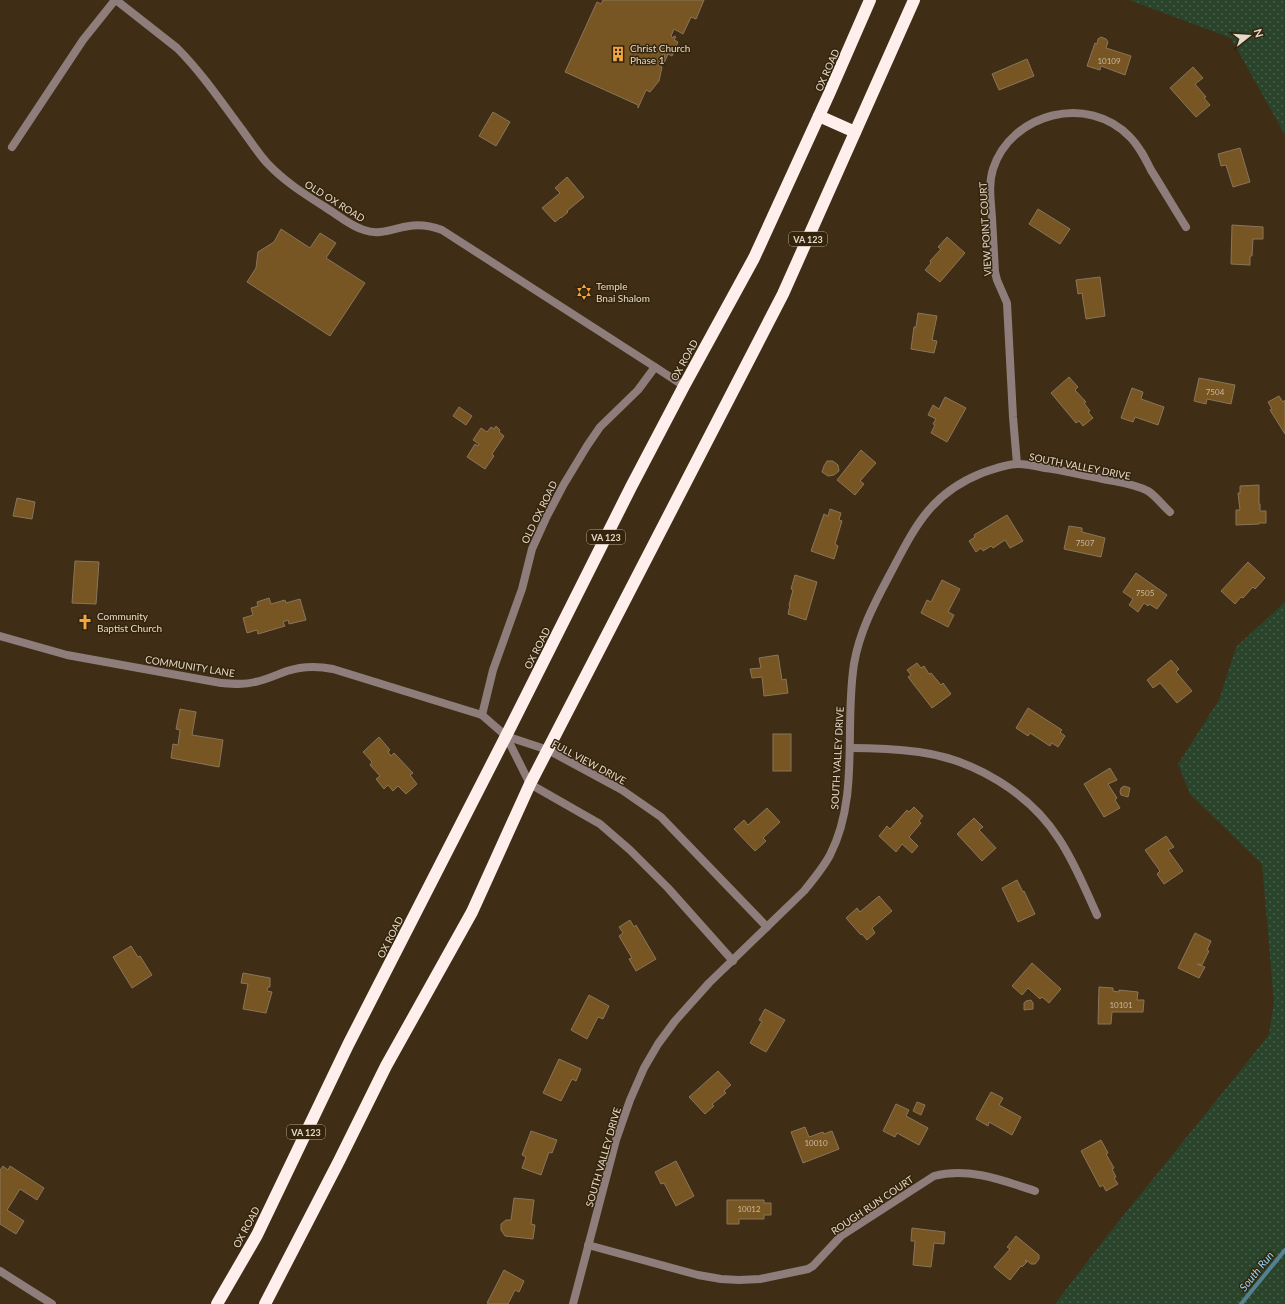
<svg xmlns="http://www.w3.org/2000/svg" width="1285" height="1304" font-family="Lato,sans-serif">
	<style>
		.park { fill: url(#park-dots) }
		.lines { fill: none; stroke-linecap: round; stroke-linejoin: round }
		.stream { stroke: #548190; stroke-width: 4 }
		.building { fill: #775623; stroke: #89755b }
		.street { stroke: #8e7d7b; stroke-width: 8 }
		.highway { stroke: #feeeec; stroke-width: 12 }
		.labels { text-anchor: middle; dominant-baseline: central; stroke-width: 3; stroke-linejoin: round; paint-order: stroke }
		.number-label { font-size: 8px; fill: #c9b8a1 }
		.shield { fill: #34240b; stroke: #afa391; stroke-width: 1 }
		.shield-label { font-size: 9px; font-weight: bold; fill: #e4d9cb }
		.poi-label { font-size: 10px; fill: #e4d9cb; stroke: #34240b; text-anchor: start }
		.street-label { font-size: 10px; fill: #e4d9cb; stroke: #34240b }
		.water-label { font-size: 11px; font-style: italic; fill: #8cd5f8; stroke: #34240b }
	</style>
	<defs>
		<pattern id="park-dots" width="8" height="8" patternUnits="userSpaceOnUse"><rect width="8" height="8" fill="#2a442c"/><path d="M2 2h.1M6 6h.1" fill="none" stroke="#495e49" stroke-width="1.8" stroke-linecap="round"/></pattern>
	</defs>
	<rect width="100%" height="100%" fill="#3f2e15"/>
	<g class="park">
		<polygon points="1129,0 1285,0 1285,135 1231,38"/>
		<polygon points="1285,602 1285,1304 1055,1304 1107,1236 1269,1035 1274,1002 1262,864 1190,794 1178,764 1219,700 1236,647"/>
	</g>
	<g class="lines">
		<polyline class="stream" points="1241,1304 1285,1250"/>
	</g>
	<g class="building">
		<polygon points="603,0 704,0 696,19 691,17 683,34 674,29 671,36 673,38 674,36 676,37 674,40 678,42 672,56 668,54 664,63 662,62 665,55 663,54 658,65 662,67 659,81 650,92 646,90 638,108 638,105 565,72 597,2 601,4"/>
		<polygon points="1101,37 1106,39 1108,42 1106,48 1131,56 1125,75 1101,66 1100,70 1087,66 1095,43 1097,44 1098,39"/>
		<polygon points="1027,59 1034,76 999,90 992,74"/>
		<polygon points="1193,67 1203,78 1195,84 1206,97 1204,98 1210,105 1196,117 1170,88"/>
		<polygon points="493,112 510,122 496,146 479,136"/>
		<polygon points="1240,148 1250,182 1233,187 1226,165 1221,166 1218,154"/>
		<polygon points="567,177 584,197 567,211 568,212 561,218 561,217 555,222 542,208 560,193 555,188"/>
		<polygon points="1038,209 1070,229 1060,244 1029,224"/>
		<polygon points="1232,225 1263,227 1263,239 1253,239 1252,256 1250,256 1250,265 1231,264"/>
		<polygon points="281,229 310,248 320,233 336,243 326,258 365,283 330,336 247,282 256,268 258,252 274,242"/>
		<polygon points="947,237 965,253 940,282 925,270 931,263 930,261 941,249 938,247"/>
		<polygon points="1100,277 1105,316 1086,319 1082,293 1078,294 1076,280"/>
		<polygon points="918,313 937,316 932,340 937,341 934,353 911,349 914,327 916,327"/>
		<polygon points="1069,377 1078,387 1075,390 1086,402 1084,403 1090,411 1088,412 1093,418 1083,426 1079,421 1076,423 1051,393"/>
		<polygon points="1199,378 1235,385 1231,404 1207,399 1206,404 1194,401"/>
		<polygon points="1132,388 1143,392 1141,399 1164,407 1158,425 1135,417 1133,422 1121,418"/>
		<polygon points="1279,396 1283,402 1285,400 1285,434 1270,410 1272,409 1268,402"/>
		<polygon points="945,397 966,408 947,442 931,433 935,425 933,424 936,419 928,415 933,405 939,409"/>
		<polygon points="459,407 472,416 466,425 453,416"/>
		<polygon points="496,426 500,430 499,432 504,436 492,454 494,456 485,469 467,457 475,444 478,446 479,444 473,440 481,428 487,432 491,427 494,429"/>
		<polygon points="861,450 876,463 860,481 864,484 855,495 837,480"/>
		<polygon points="827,461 833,461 838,465 839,471 834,475 828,476 822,472 824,466"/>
		<polygon points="1259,485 1259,504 1260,504 1260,511 1266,511 1266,523 1259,523 1259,524 1236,525 1236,510 1240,510 1238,493 1240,493 1240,486"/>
		<polygon points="17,498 35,502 32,519 13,516"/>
		<polygon points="830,509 841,513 839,520 842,521 835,544 838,546 834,559 811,551 824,514 828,516"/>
		<polygon points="1007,515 1023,541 1010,548 1005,540 993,548 991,546 983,551 981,548 976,552 969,541 975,537 974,535"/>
		<polygon points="1069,526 1082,528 1082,532 1105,538 1101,557 1064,549"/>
		<polygon points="75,561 99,562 96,604 72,603"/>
		<polygon points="1248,562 1265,578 1255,589 1253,587 1243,598 1241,597 1235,604 1221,591"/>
		<polygon points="1136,573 1167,595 1157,609 1149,604 1148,606 1144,603 1138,612 1129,605 1133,599 1123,592"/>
		<polygon points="795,575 817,582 806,620 788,614 790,605 789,605 793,590 791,589"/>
		<polygon points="942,580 960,589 948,612 954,615 948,627 921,613 927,600 931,602"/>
		<polygon points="269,598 271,604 285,600 286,603 300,599 306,620 289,624 288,620 283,622 285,626 258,634 257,630 247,633 243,618 253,615 251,608 258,606 257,602"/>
		<polygon points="778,655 782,680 786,679 788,693 764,696 762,677 752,678 750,669 761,668 759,658"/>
		<polygon points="1171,660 1179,669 1176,672 1192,691 1177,703 1160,683 1153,688 1147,680"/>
		<polygon points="917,663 921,668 924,666 929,674 931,673 941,685 943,683 951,694 932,708 908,677 911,675 907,670"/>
		<polygon points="1028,708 1062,730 1060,732 1065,736 1058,747 1052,743 1050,746 1030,733 1028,736 1016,728"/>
		<polygon points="180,709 196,712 192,735 223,740 219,767 171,758 173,744 178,745 180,730 176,729"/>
		<rect x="773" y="734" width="18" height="37"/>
		<polygon points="379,737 390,750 388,752 391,756 394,753 413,773 410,775 417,784 406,794 398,786 393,791 388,785 384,789 376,779 380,776 370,765 372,762 363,752"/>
		<polygon points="1110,768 1117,780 1108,784 1117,798 1115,800 1120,808 1104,817 1084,784"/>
		<polygon points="1124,786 1130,788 1128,797 1121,795 1120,792 1121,788"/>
		<polygon points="914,807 923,816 919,821 921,823 909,837 918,846 912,853 902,844 896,852 879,836 887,826 890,829 907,810 909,812"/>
		<polygon points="767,808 780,822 763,838 766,841 755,851 734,829 744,820 748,825"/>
		<polygon points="974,818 983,827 979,830 996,848 982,861 957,834"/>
		<polygon points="1166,836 1174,847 1168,850 1183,871 1164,884 1157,874 1160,871 1145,850"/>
		<polygon points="1017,880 1023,892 1024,891 1035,914 1018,922 1002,888"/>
		<polygon points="879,896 892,911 872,928 875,933 867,940 862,934 861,935 846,918 857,908 860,912"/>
		<polygon points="630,920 634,927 636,925 656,959 636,971 629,959 632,958 619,936 623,933 619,927"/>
		<polygon points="1195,933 1211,941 1207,950 1209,951 1202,965 1197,964 1205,967 1199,978 1178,968"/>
		<polygon points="131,946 138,957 140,956 152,975 132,988 113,957"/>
		<polygon points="1032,963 1061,989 1049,1003 1042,997 1040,999 1028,988 1022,995 1012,986"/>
		<polygon points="243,973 270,978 270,987 268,987 267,991 272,992 266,1013 243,1009 248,984 241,983"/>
		<polygon points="1099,987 1113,988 1113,991 1119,992 1119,990 1138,992 1137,1000 1144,1000 1143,1012 1112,1012 1111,1024 1098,1024"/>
		<polygon points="589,995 609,1006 603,1019 598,1017 587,1039 571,1030"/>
		<polygon points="1031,1000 1033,1003 1033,1009 1024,1010 1024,1003 1026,1001"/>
		<polygon points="765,1009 785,1020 766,1052 750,1043 762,1021 759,1020"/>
		<polygon points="559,1059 581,1069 576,1081 572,1079 561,1101 543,1093"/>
		<polygon points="718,1071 731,1085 724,1091 726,1093 712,1104 714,1106 705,1114 689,1097"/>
		<polygon points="991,1092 1003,1098 999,1105 1021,1117 1012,1135 989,1122 988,1126 976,1119"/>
		<polygon points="917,1102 925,1105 921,1115 913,1111"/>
		<polygon points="896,1104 909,1110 906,1116 928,1128 919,1145 897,1133 895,1137 883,1131"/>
		<polygon points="805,1127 809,1137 823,1132 824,1134 832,1131 839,1149 803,1163 791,1132"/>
		<polygon points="531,1131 557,1140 552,1153 549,1152 541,1175 522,1168 526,1157 522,1155"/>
		<polygon points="1101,1140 1108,1153 1106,1154 1114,1168 1112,1169 1116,1177 1114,1178 1118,1184 1106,1191 1103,1185 1100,1187 1081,1151"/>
		<polygon points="676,1161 694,1196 676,1206 664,1183 661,1184 655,1172"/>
		<polygon points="3,1166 8,1170 10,1166 44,1188 37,1200 20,1189 7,1210 24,1221 16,1234 0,1224 0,1170"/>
		<polygon points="514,1198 534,1200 531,1224 535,1225 533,1239 505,1236 501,1230 501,1224 506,1220 511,1220"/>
		<polygon points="727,1200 764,1200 764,1203 771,1203 771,1215 764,1215 764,1219 739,1219 739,1224 727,1224"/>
		<polygon points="912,1228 945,1232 944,1244 934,1243 931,1267 913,1265 915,1241 911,1241"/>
		<polygon points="1016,1236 1039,1255 1039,1259 1035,1264 1031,1264 1026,1260 1025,1261 1027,1262 1022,1267 1021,1266 1010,1280 994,1267 1010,1249 1007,1247"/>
		<polygon points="504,1270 524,1281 519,1292 515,1290 508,1304 489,1304 487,1303"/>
	</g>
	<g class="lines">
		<g class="street">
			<path d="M116 0 177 48C202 73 222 103 243 131 251 142 258 153 267 163 284 181 304 194 325 207 338 215 350 226 364 230 380 236 394 228 409 226 421 224 431 226 442 230L655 367"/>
			<polyline points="12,147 83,40 115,0"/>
			<path d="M1017 464 1013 417 1007 303 997 280 995 272C994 254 993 236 992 218 991 201 988 185 993 169 1011 113 1088 93 1130 137 1139 146 1145 158 1151 170 1163 189 1174 208 1186 227"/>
			<path d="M0 636 67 655 221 683C233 684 244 685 255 682 266 680 276 675 287 671 302 666 318 666 333 669L482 715 506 736 530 784 600 824 630 850 668 888 733 961"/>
			<polyline points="482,715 493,670 522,589 532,549 546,518 564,484 587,446 600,427 638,390 655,367 684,386"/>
			<polyline points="506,736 548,750 622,790 661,817 767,927"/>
			<path d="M850 748C873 748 896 749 919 752 973 759 1030 793 1059 839 1075 863 1085 889 1097 915"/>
			<path d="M588 1245 698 1275 721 1279 739 1280 760 1279 808 1269 813 1266 841 1236 934 1176C968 1167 1002 1180 1035 1191"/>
			<polyline points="0,1271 52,1304"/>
			<path d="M573 1304 616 1140 630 1100 644 1068 658 1044 675 1021 709 983 804 891C813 880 823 868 830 855 860 796 844 727 854 664 859 633 874 604 889 576 914 529 929 494 982 473 993 469 1007 464 1018 464 1027 464 1036 466 1045 468 1063 470 1081 475 1099 478 1115 482 1133 483 1148 491 1156 496 1163 506 1170 512"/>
		</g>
		<g class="highway">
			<polyline points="819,116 855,132"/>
			<polyline points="217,1304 257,1235 348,1045 506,736 631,487 684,386 754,258 829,94 870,0"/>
			<polyline points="265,1304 339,1161 386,1066 472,912 530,784 783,294 914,0"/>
		</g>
	</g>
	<defs>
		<symbol id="building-bare" viewBox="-9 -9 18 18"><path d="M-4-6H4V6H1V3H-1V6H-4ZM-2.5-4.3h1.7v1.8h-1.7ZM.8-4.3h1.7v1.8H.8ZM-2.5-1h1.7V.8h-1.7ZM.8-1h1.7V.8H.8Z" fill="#f2a541" stroke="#34240b" stroke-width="2.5" paint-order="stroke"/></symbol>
		<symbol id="synagogue-bare" viewBox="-9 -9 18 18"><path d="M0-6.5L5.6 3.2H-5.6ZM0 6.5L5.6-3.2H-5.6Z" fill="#f2a541" stroke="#34240b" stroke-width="2.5" paint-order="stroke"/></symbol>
		<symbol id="church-bare" viewBox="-9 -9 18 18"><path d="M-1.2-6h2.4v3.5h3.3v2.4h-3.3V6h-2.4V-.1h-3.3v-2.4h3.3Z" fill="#f2a541" stroke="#34240b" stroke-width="2.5" paint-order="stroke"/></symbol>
	</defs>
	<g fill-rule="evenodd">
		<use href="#building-bare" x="607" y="43" width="22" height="22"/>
		<use href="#synagogue-bare" x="573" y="281" width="22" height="22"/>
		<use href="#church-bare" x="74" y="611" width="22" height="22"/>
	</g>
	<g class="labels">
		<g class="number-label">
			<text x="1109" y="61">10109</text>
			<text x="1215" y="392">7504</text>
			<text x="1085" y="543">7507</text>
			<text x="1145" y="593">7505</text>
			<text x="1121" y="1005">10101</text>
			<text x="816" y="1143">10010</text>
			<text x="749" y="1209">10012</text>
		</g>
		<g class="shield">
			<rect x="789" y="232" width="38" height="14" rx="3"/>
			<rect x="587" y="530" width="38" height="14" rx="3"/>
			<rect x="287" y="1125" width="38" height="14" rx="3"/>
		</g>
		<g class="shield-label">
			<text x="808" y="239">VA 123</text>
			<text x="606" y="537">VA 123</text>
			<text x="306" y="1132">VA 123</text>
		</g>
		<g class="poi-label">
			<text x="630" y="48">Christ Church<tspan x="630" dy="12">Phase 1</tspan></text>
			<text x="596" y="286">Temple<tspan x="596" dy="12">Bnai Shalom</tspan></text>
			<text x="97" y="616">Community<tspan x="97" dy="12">Baptist Church</tspan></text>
		</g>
		<g class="street-label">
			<text transform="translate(827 70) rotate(-66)">OX ROAD</text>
			<text transform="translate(335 201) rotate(32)">OLD OX ROAD</text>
			<text transform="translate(985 229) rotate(-93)">VIEW POINT COURT</text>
			<text transform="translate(684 360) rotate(-61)">OX ROAD</text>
			<text transform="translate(1080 466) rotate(11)">SOUTH VALLEY DRIVE</text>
			<text transform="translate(539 512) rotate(-64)">OLD OX ROAD</text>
			<text transform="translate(537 648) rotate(-63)">OX ROAD</text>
			<text transform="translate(190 666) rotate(9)">COMMUNITY LANE</text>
			<text transform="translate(837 758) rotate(-87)">SOUTH VALLEY DRIVE</text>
			<text transform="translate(589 762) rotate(28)">FULL VIEW DRIVE</text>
			<text transform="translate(390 937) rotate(-63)">OX ROAD</text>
			<text transform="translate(603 1157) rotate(-74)">SOUTH VALLEY DRIVE</text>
			<text transform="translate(872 1205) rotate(-34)">ROUGH RUN COURT</text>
			<text transform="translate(246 1227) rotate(-62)">OX ROAD</text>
		</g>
		<g class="water-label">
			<text transform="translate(1256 1271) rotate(-51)">South Run</text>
		</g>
	</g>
	<g transform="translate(1249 36) rotate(73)" stroke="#34240b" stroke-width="3" paint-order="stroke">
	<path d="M0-3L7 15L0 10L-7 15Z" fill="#e4d9cb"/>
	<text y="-6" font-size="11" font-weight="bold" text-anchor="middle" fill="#e4d9cb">N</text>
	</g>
</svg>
